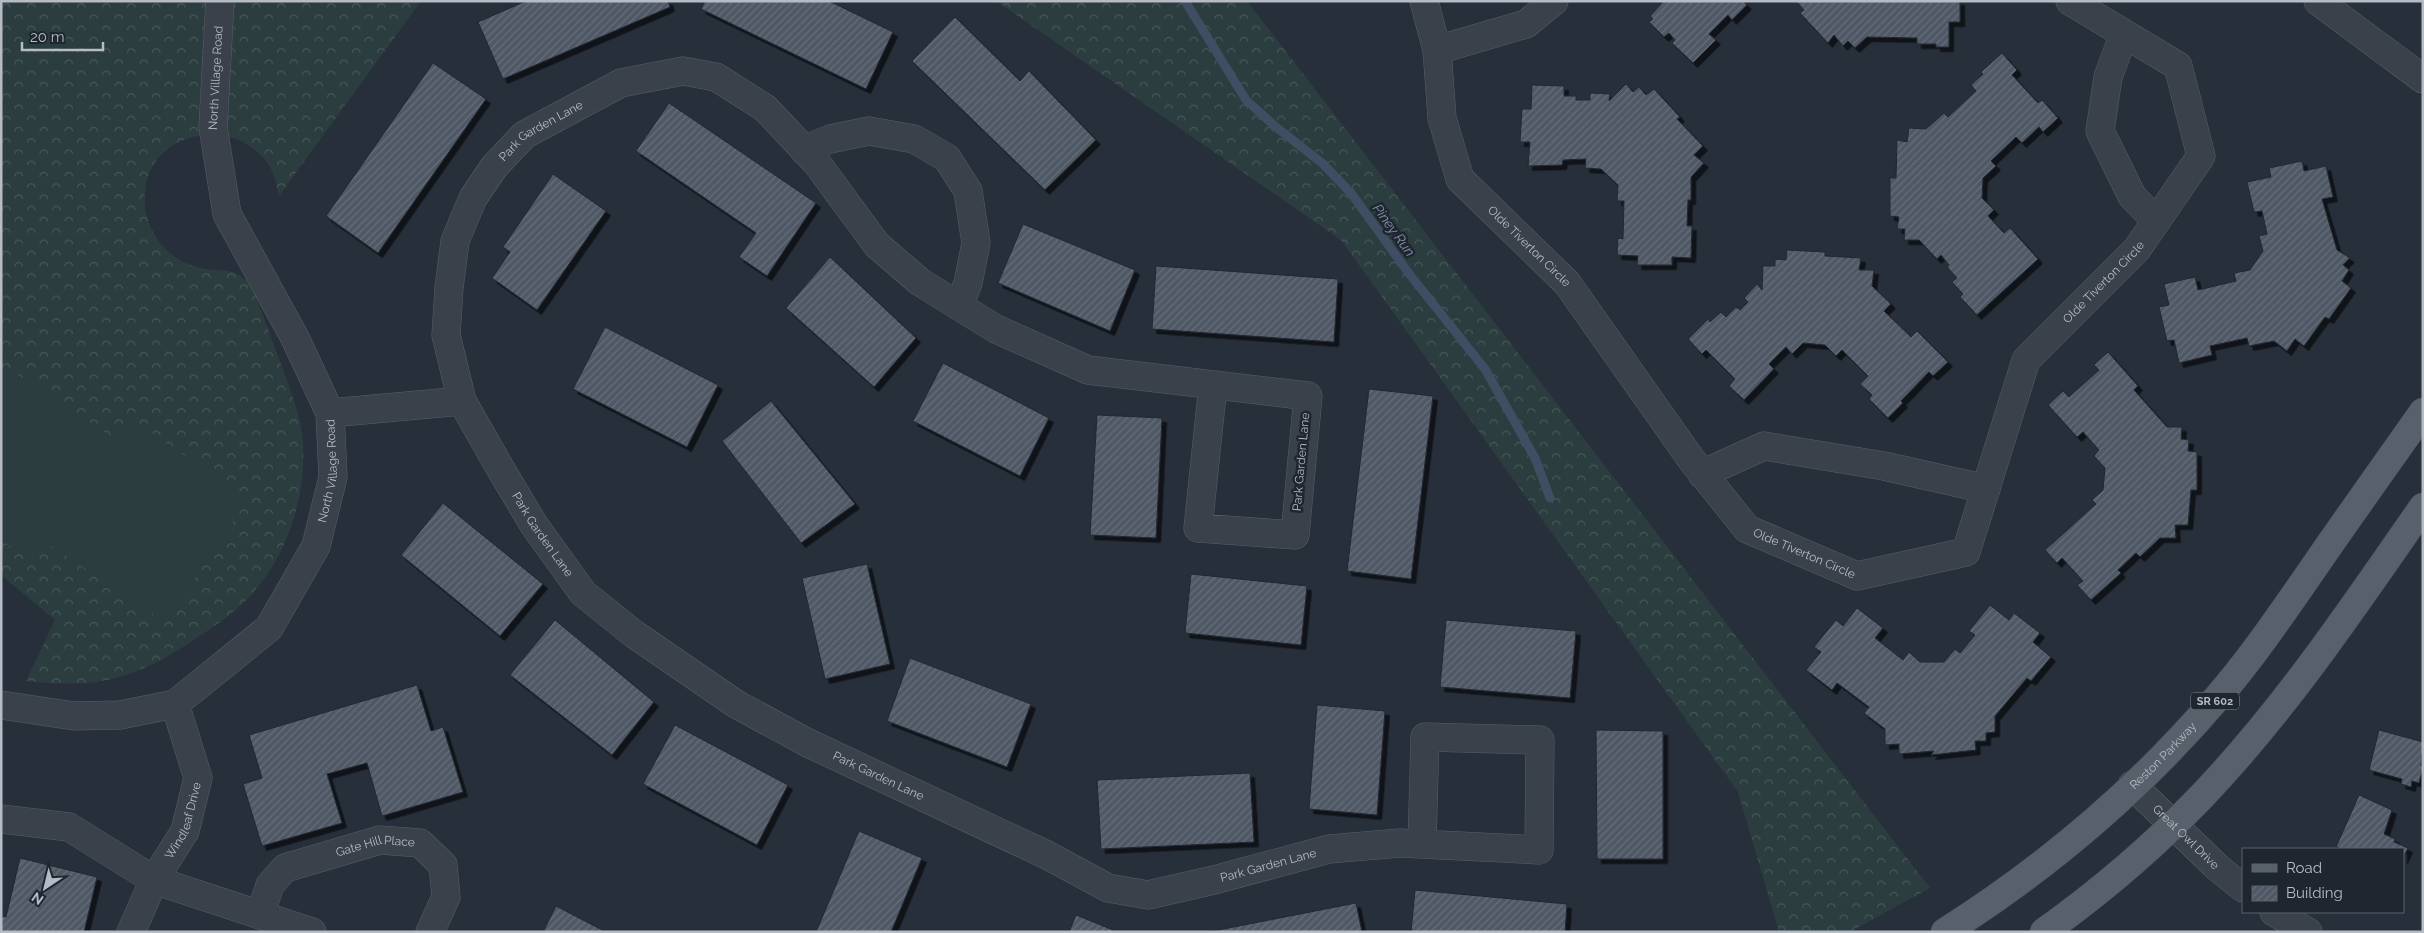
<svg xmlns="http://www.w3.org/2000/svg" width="2424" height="933" font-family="Raleway,sans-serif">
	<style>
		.forest { fill: url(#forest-crowns) }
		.garden { fill: #2b3d3e }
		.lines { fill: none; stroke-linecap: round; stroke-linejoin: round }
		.stream { stroke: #404e64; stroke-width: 9 }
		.building { fill: url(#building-hatch); stroke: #212832; filter: url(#shadow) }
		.minor-casing { stroke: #585f69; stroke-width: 29 }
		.tertiary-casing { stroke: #585f69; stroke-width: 29 }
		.primary-casing { stroke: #434a54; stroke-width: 29 }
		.minor { stroke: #3a414b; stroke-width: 28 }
		.tertiary { stroke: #3a414b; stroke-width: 28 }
		.primary { stroke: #58606b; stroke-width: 28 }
		.labels { text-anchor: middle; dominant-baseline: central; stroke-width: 5; stroke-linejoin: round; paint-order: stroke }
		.shield { fill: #1f2630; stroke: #898f99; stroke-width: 1 }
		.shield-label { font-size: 11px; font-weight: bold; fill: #b6bcc6 }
		.street-label { font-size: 12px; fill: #b6bcc6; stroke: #1f2630 }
		.water-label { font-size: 14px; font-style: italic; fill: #8192aa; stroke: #1f2630 }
	</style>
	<defs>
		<pattern id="forest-crowns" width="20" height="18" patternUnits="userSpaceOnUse" patternTransform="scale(1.25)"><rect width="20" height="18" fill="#2b3d3e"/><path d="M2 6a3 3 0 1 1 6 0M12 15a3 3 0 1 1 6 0" fill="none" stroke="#485758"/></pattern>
		<pattern id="building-hatch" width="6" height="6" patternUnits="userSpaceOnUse" patternTransform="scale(1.25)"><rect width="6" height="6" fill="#505865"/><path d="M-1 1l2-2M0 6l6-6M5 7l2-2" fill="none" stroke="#676e7a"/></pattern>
		<filter id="shadow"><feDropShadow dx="4.5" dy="4.5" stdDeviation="0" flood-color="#0009"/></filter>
	</defs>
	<rect width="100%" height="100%" fill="#272f3b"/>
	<g class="forest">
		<path d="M1 1H421L279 196C276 183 274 171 266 161 231 115 149 132 145 192 142 228 164 259 200 268 223 273 232 265 251 285 262 312 272 339 282 367 291 391 301 416 303 443 306 498 288 555 250 596 234 614 213 627 194 640 168 657 142 672 112 679 84 686 54 684 26 681L55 620 1 575Z"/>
		<polygon points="996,1 1247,1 1930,888 1850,932 1779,932 1738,792 1341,240"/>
	</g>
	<polygon class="garden" points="6,367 116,440 131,419 248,499 165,622 49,544 35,563 1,540 1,374"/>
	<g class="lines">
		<polyline class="stream" points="1185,1 1246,100 1276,127 1322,163 1351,193 1410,275 1485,369 1535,458 1550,498"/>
	</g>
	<g class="building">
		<polygon points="526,1 668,1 670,7 503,79 478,22"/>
		<polygon points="705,1 829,1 893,32 866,89 701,9"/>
		<polygon points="1664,1 1743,1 1747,5 1732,20 1728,15 1709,34 1716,40 1693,63 1672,43 1675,40 1669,33 1664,37 1649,22 1653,19 1650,16"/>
		<polygon points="1796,1 1960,1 1960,22 1949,22 1949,47 1936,47 1936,44 1917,44 1917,38 1867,37 1855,48 1848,41 1843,46 1834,35 1828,43 1800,13 1804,10"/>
		<polygon points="955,17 1020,81 1029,71 1096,140 1045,190 912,61"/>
		<polygon points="2002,53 2017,70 2012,75 2038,103 2042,100 2058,118 2043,132 2039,127 2022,143 2016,137 1991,161 1996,166 1983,178 1982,198 1994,210 1988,216 2004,233 2010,228 2038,259 1977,315 1960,297 1963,294 1952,282 1957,278 1947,267 1949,265 1941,255 1937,259 1919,240 1904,240 1905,229 1897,229 1899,217 1890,216 1890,178 1896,178 1897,140 1907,142 1909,128 1926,129 1944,113 1948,117 1976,91 1971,85 1983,74 1981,72"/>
		<polygon points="433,63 486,99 378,253 326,216"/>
		<polygon points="1626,84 1633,92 1639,87 1646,95 1654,89 1680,117 1677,119 1703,146 1694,155 1704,163 1691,177 1691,200 1688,200 1687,226 1692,226 1691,258 1672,257 1672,265 1637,265 1638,256 1617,255 1618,238 1623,239 1624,201 1617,201 1618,185 1601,169 1585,168 1586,159 1563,160 1562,165 1528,166 1530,142 1520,142 1522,109 1531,109 1532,85 1564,86 1564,96 1576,96 1576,100 1590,100 1590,93 1610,94 1609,101"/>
		<polygon points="669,103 816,203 767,276 739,257 756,233 636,151"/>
		<polygon points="2302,161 2304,171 2326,166 2333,197 2322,199 2337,250 2350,258 2343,265 2349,270 2342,281 2351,288 2329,319 2325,317 2304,346 2295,339 2287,351 2274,341 2249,346 2247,338 2210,346 2212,355 2179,363 2174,340 2167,341 2159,307 2169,305 2164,284 2195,277 2198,290 2236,281 2234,273 2250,270 2263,251 2259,236 2267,234 2262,211 2254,212 2247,182 2271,177 2269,168"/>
		<polygon points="553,174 606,211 537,310 492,278 510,252 503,247"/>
		<polygon points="1023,224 1135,270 1110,331 998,283"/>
		<polygon points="1787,250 1825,252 1825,256 1861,258 1859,270 1874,270 1872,286 1891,304 1884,311 1911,337 1917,331 1948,362 1933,376 1929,372 1901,401 1903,403 1888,418 1869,399 1872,395 1860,384 1868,376 1842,350 1836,356 1825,345 1803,343 1792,354 1786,347 1769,364 1774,369 1744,400 1729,386 1735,379 1706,350 1702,354 1688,339 1708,319 1710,322 1721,312 1726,317 1736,307 1740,310 1748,302 1744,298 1757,284 1762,290 1763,266 1775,266 1775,259 1786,260"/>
		<polygon points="830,257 916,338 874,387 786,308"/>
		<polygon points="1156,266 1338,279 1334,342 1152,329"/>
		<polygon points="605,327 718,385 687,447 573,389"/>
		<polygon points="2108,352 2138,386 2134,390 2167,427 2182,427 2181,439 2189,440 2188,451 2197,452 2197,490 2191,490 2188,525 2175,525 2176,538 2160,538 2140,557 2136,553 2118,570 2121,573 2091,600 2077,585 2083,581 2062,558 2057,563 2045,550 2096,504 2092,500 2103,490 2105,468 2094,456 2099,450 2083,432 2077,437 2048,405 2063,391 2069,397 2099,370 2094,365"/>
		<polygon points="943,363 1049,418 1020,476 913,421"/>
		<polygon points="1369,389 1433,396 1411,579 1347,571"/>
		<polygon points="771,401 855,504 801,543 722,441"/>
		<polygon points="1097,415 1162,418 1156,538 1090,535"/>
		<polygon points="443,503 543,584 500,636 401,555"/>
		<polygon points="867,564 890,664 825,679 802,578"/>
		<polygon points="1191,574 1307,586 1301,645 1185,633"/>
		<polygon points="1990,605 2009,620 2014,613 2040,633 2033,642 2051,657 2031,681 2027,678 1995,716 1995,732 1986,733 1986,741 1975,741 1976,750 1931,755 1934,751 1899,754 1899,744 1885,745 1885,729 1864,713 1869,707 1837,683 1832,690 1806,670 1821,652 1814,647 1836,620 1843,626 1857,608 1883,628 1875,638 1903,660 1909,652 1920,662 1944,662 1955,649 1960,653 1975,635 1969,631"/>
		<polygon points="555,620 654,702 612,755 510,675"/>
		<polygon points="1446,620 1576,631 1570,698 1440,687"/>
		<polygon points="910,658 1031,704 1007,767 887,721"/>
		<polygon points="417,685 431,731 443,727 463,792 382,816 367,763 327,774 342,823 262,846 243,784 262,778 249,735"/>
		<polygon points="1317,705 1385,711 1377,815 1309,809"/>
		<polygon points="675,725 788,785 757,845 643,784"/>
		<polygon points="1596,730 1663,731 1663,859 1597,859"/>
		<polygon points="2379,730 2423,742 2421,766 2423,767 2419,783 2412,781 2411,787 2401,784 2402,779 2369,770"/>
		<polygon points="1250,773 1254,842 1101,849 1097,780"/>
		<polygon points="2359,795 2392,810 2384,834 2395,839 2394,842 2408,848 2403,859 2403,849 2342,849 2336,847"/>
		<polygon points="859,831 922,858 891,932 816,932"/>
		<polygon points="20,858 97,877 84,932 1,932 1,916 6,917"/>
		<polygon points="1415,890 1567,904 1565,932 1411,932"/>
		<polygon points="1356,903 1362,932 1208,932"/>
		<polygon points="556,906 606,932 543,932"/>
		<polygon points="1076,915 1118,932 1069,932"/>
	</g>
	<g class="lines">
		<defs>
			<g id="minor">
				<path id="s1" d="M1424 1 1437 50 1442 118 1460 179 1567 283 1691 459 1747 529 1857 576 1966 552 2026 360 2137 249 2201 156 2178 66 2070 1"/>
				<polyline points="2124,34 2108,77 2100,131 2132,196 2156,221"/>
				<polyline points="1437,50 1526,24 1554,1"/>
				<polyline points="804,150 830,139 869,131 914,139 947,158 968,191 976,243 968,283 959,306"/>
				<path id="s2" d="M462 401 503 473 534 525 583 593 634 634 736 704 808 743 1047 855 1108 888 1148 895 1214 880 1329 849 1400 843 1539 850 1540 740 1425 737 1422 844"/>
				<path id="s3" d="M330 413 462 401 446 335 449 288 455 241 473 198 494 167 524 135 621 83 683 71 716 77 765 108 816 162 877 245 920 282 996 329 1088 370 1308 396 1295 535 1198 528 1213 385"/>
				<polyline points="1702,474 1764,446 1884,466 1986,489"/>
				<path id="s4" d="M2132 785 2218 868 2243 888"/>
				<polyline points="1,819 69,827 154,880 312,932"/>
				<polyline points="2274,912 2308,932"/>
				<path id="s5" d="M260 915 270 885 285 868 380 840 420 843 443 865 446 897 430 932"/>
				<path id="s6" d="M131 932 154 880 185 831 198 778 175 704"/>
			</g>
			<g id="tertiary">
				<polyline points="2318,1 2423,79"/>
				<path id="s7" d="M1 705 74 716 120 715 175 704 269 628 316 546 333 477 330 413 295 338 227 214 213 127 220 1"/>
			</g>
			<g id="primary">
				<path id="s8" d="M1945 932C2046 868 2140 788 2217 698 2251 659 2280 616 2310 573 2347 519 2385 466 2423 412"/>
				<path d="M2044 932C2100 892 2154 846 2202 796 2286 708 2354 606 2423 507"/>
			</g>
		</defs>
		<use href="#minor" class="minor-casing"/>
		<use href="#tertiary" class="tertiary-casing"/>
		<use href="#primary" class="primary-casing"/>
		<use href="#minor" class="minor"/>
		<use href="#tertiary" class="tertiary"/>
		<use href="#primary" class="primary"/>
	</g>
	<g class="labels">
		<rect class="shield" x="2191" y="692.5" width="48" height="17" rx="4"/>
		<g class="shield-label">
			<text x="2215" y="701">SR 602</text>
		</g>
		<g class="street-label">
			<text stroke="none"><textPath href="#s7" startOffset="888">North Village Road</textPath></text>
			<text stroke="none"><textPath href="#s3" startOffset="439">Park Garden Lane</textPath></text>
			<text stroke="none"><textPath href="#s1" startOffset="279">Olde Tiverton Circle</textPath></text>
			<text stroke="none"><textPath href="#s1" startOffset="1179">Olde Tiverton Circle</textPath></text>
			<text transform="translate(1301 462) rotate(-85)">Park Garden Lane</text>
			<text stroke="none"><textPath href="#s7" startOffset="468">North Village Road</textPath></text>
			<text stroke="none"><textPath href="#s2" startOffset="156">Park Garden Lane</textPath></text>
			<text stroke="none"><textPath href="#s1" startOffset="699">Olde Tiverton Circle</textPath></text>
			<text stroke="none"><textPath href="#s8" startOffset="281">Reston Parkway</textPath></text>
			<text stroke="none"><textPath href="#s2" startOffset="576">Park Garden Lane</textPath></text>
			<text stroke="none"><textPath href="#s6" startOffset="124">Windleaf Drive</textPath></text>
			<text stroke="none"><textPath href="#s4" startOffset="75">Great Owl Drive</textPath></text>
			<text stroke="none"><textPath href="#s5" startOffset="148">Gate Hill Place</textPath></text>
			<text stroke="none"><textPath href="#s2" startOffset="996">Park Garden Lane</textPath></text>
		</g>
		<g class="water-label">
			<text transform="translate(1394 230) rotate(54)">Piney Run</text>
		</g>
	</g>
	<rect width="2424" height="933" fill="none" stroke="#b6bcc6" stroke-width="5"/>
	<rect x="2242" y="848" width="162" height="65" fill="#1f2630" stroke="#5b626c"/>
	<rect x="2252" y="864" width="25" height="8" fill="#58606b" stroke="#5b626c"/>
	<text x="2286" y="873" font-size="15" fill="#b6bcc6">Road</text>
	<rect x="2252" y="886" width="25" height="15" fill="url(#building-hatch)" stroke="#5b626c"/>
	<text x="2286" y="898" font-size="15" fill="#b6bcc6">Building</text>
	<g transform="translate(45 888) rotate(215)" stroke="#1f2630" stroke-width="4" paint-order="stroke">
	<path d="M0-4L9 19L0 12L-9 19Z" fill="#b6bcc6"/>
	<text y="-8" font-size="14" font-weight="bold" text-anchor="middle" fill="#b6bcc6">N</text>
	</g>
	<path d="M22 42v8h81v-8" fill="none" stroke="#b6bcc6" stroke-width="2.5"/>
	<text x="30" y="42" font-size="15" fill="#b6bcc6" stroke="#1f2630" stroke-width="4" paint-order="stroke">20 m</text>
</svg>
